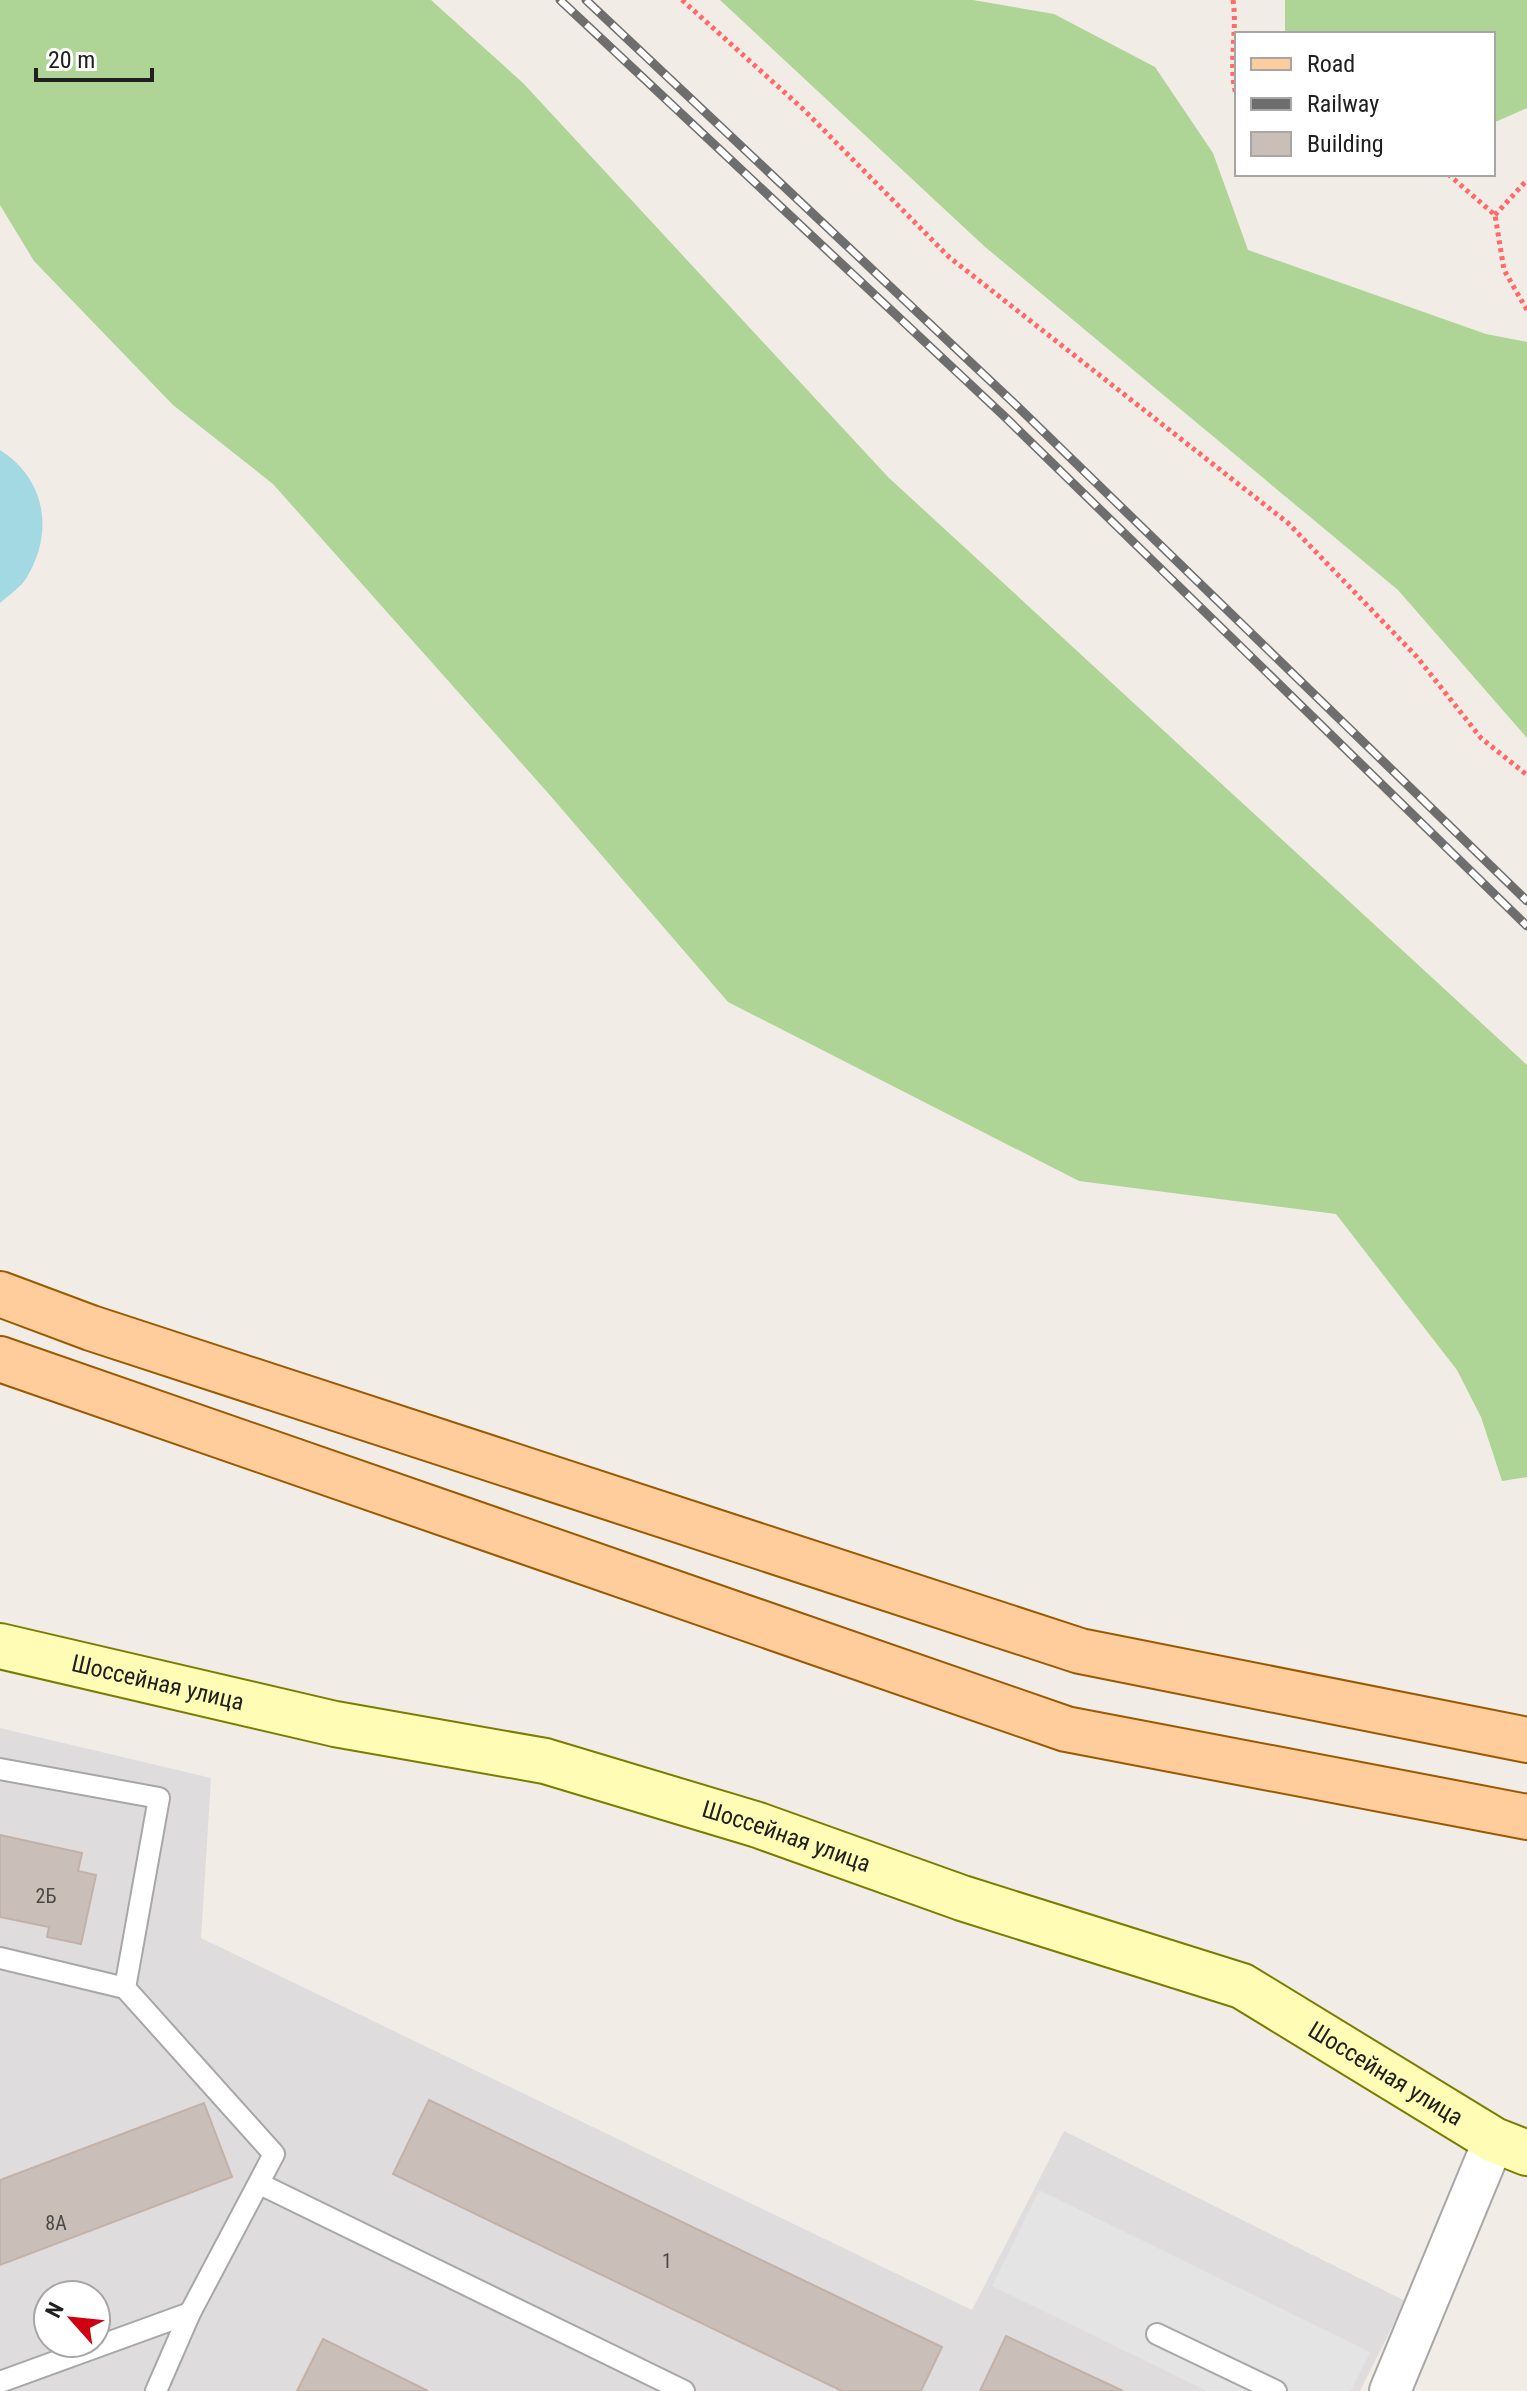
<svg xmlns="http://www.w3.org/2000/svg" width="1527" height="2391" font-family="'Roboto Condensed',sans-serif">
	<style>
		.residential { fill: #dedcdd; fill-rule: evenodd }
		.forest { fill: #aed496 }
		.parking { fill: #e4e4e4 }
		.water { fill: #a2d9e2 }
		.building { fill: #c9beb8; stroke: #c4b1a6; stroke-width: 2 }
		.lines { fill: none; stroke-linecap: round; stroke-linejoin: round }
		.service-casing { stroke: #a7a7a7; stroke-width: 24 }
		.minor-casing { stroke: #a7a7a7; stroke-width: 44 }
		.secondary-casing { stroke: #7b7d00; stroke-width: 48 }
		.primary-casing { stroke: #9b5a00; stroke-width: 48 }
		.path { stroke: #ff6a68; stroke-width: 5; stroke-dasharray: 4 4; stroke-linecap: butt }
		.service { stroke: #fff; stroke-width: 20 }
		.minor { stroke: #fff; stroke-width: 40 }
		.secondary { stroke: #fffcb5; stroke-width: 44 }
		.primary { stroke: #ffcc9c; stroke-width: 44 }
		.rail-casing { stroke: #6e6e6e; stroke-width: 9 }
		.rail { stroke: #fff; stroke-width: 6; stroke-dasharray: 18; stroke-linecap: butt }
		.labels { text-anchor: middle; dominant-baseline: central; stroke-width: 6; stroke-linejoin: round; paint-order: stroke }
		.number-label { font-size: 20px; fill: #4a4846 }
		.street-label { font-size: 24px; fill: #202020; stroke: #fff }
	</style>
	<rect width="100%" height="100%" fill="#f1ece5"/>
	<path class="residential" d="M0 1728 211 1778 201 1938 972 2310 1064 2131 1405 2301 1360 2391H0ZM48 2295H96V2343H48Z"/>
	<g class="forest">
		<polygon points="0,0 431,0 523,83 888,477 1527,1065 1527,1477 1502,1481 1481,1417 1457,1370 1336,1214 1079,1181 728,1002 548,793 273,484 173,405 34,261 0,205"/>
		<polygon points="720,0 973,0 1054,14 1155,67 1213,153 1248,250 1486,334 1527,342 1527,738 1398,590 984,246"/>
		<polygon points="1285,0 1527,0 1527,108 1493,123 1493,34 1285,34"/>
	</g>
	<polygon class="parking" points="1039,2190 1370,2352 1351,2391 1207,2391 992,2286"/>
	<path class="water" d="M0 450C46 479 54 532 27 577 21 587 9 595 0 603Z"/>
	<g class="building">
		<polygon points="0,1835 82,1853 78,1871 96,1875 81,1944 47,1937 49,1927 0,1917"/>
		<polygon points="429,2100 942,2347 921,2391 842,2391 393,2174"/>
		<polygon points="204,2103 232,2177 0,2265 0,2180"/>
		<polygon points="1006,2336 1123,2391 980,2391"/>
		<polygon points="323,2339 428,2391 297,2391"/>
	</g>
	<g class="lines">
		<defs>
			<g id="service">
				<polyline points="0,1769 159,1798 125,1988 0,1958"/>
				<polyline points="125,1988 274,2154 190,2313 156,2391"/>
				<polyline points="260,2184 684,2391"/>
				<polyline points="1157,2334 1276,2391"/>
				<polyline points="0,2382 190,2313"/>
			</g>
			<polyline id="minor" points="1390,2391 1494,2140"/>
			<g id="secondary">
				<path id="s1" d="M0 1646 335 1724 545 1761 758 1825 962 1898 1242 1986 1494 2140 1527 2153"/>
			</g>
			<g id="primary">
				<polyline points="0,1294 91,1328 1080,1651 1527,1740"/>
				<polyline points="0,1359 1066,1729 1527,1817"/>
			</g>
		</defs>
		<use href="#service" class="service-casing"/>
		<use href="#minor" class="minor-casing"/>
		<use href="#secondary" class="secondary-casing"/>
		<use href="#primary" class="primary-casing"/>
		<g class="path">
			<polyline points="682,0 803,109 949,257 1288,523 1417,657 1481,738 1527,775"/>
			<path d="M1233 0C1238 33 1227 66 1237 98"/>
			<polyline points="1448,174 1495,215 1504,270 1527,310"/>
			<polyline points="1495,215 1527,180"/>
		</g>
		<use href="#service" class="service"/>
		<use href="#minor" class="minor"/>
		<use href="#secondary" class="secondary"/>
		<use href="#primary" class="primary"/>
		<defs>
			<g id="rail">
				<polyline points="560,0 1004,416 1527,926"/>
				<polyline points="586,0 1017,406 1527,901"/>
			</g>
		</defs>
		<use href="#rail" class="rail-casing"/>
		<use href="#rail" class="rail"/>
	</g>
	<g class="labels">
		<g class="number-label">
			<text x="46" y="1896">2Б</text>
			<text x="56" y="2223">8А</text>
			<text x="667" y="2261">1</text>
		</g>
		<g class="street-label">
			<text stroke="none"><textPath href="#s1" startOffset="162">Шоссейная улица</textPath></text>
			<text stroke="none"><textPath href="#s1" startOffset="810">Шоссейная улица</textPath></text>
			<text stroke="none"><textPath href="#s1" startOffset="1458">Шоссейная улица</textPath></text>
		</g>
	</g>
	<rect x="1235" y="32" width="260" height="144" fill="#ffffff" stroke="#a6a6a6" stroke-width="2"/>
	<rect x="1251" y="58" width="40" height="12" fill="#ffcc9c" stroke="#a6a6a6" stroke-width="2"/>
	<text x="1307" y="72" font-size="24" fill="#202020">Road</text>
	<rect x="1251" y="98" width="40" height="12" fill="#6e6e6e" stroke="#a6a6a6" stroke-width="2"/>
	<text x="1307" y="112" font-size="24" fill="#202020">Railway</text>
	<rect x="1251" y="132" width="40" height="24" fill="#c9beb8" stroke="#a6a6a6" stroke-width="2"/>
	<text x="1307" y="152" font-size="24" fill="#202020">Building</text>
	<g transform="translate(72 2319) rotate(297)"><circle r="38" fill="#ffffff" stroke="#a6a6a6" stroke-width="2"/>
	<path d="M0-6L14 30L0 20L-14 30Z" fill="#cf0012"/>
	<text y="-12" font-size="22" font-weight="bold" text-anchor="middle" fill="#202020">N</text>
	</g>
	<path d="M36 68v12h116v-12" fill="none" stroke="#202020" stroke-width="4"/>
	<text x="48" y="68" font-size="24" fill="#202020" stroke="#ffffff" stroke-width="6" paint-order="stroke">20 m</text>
</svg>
